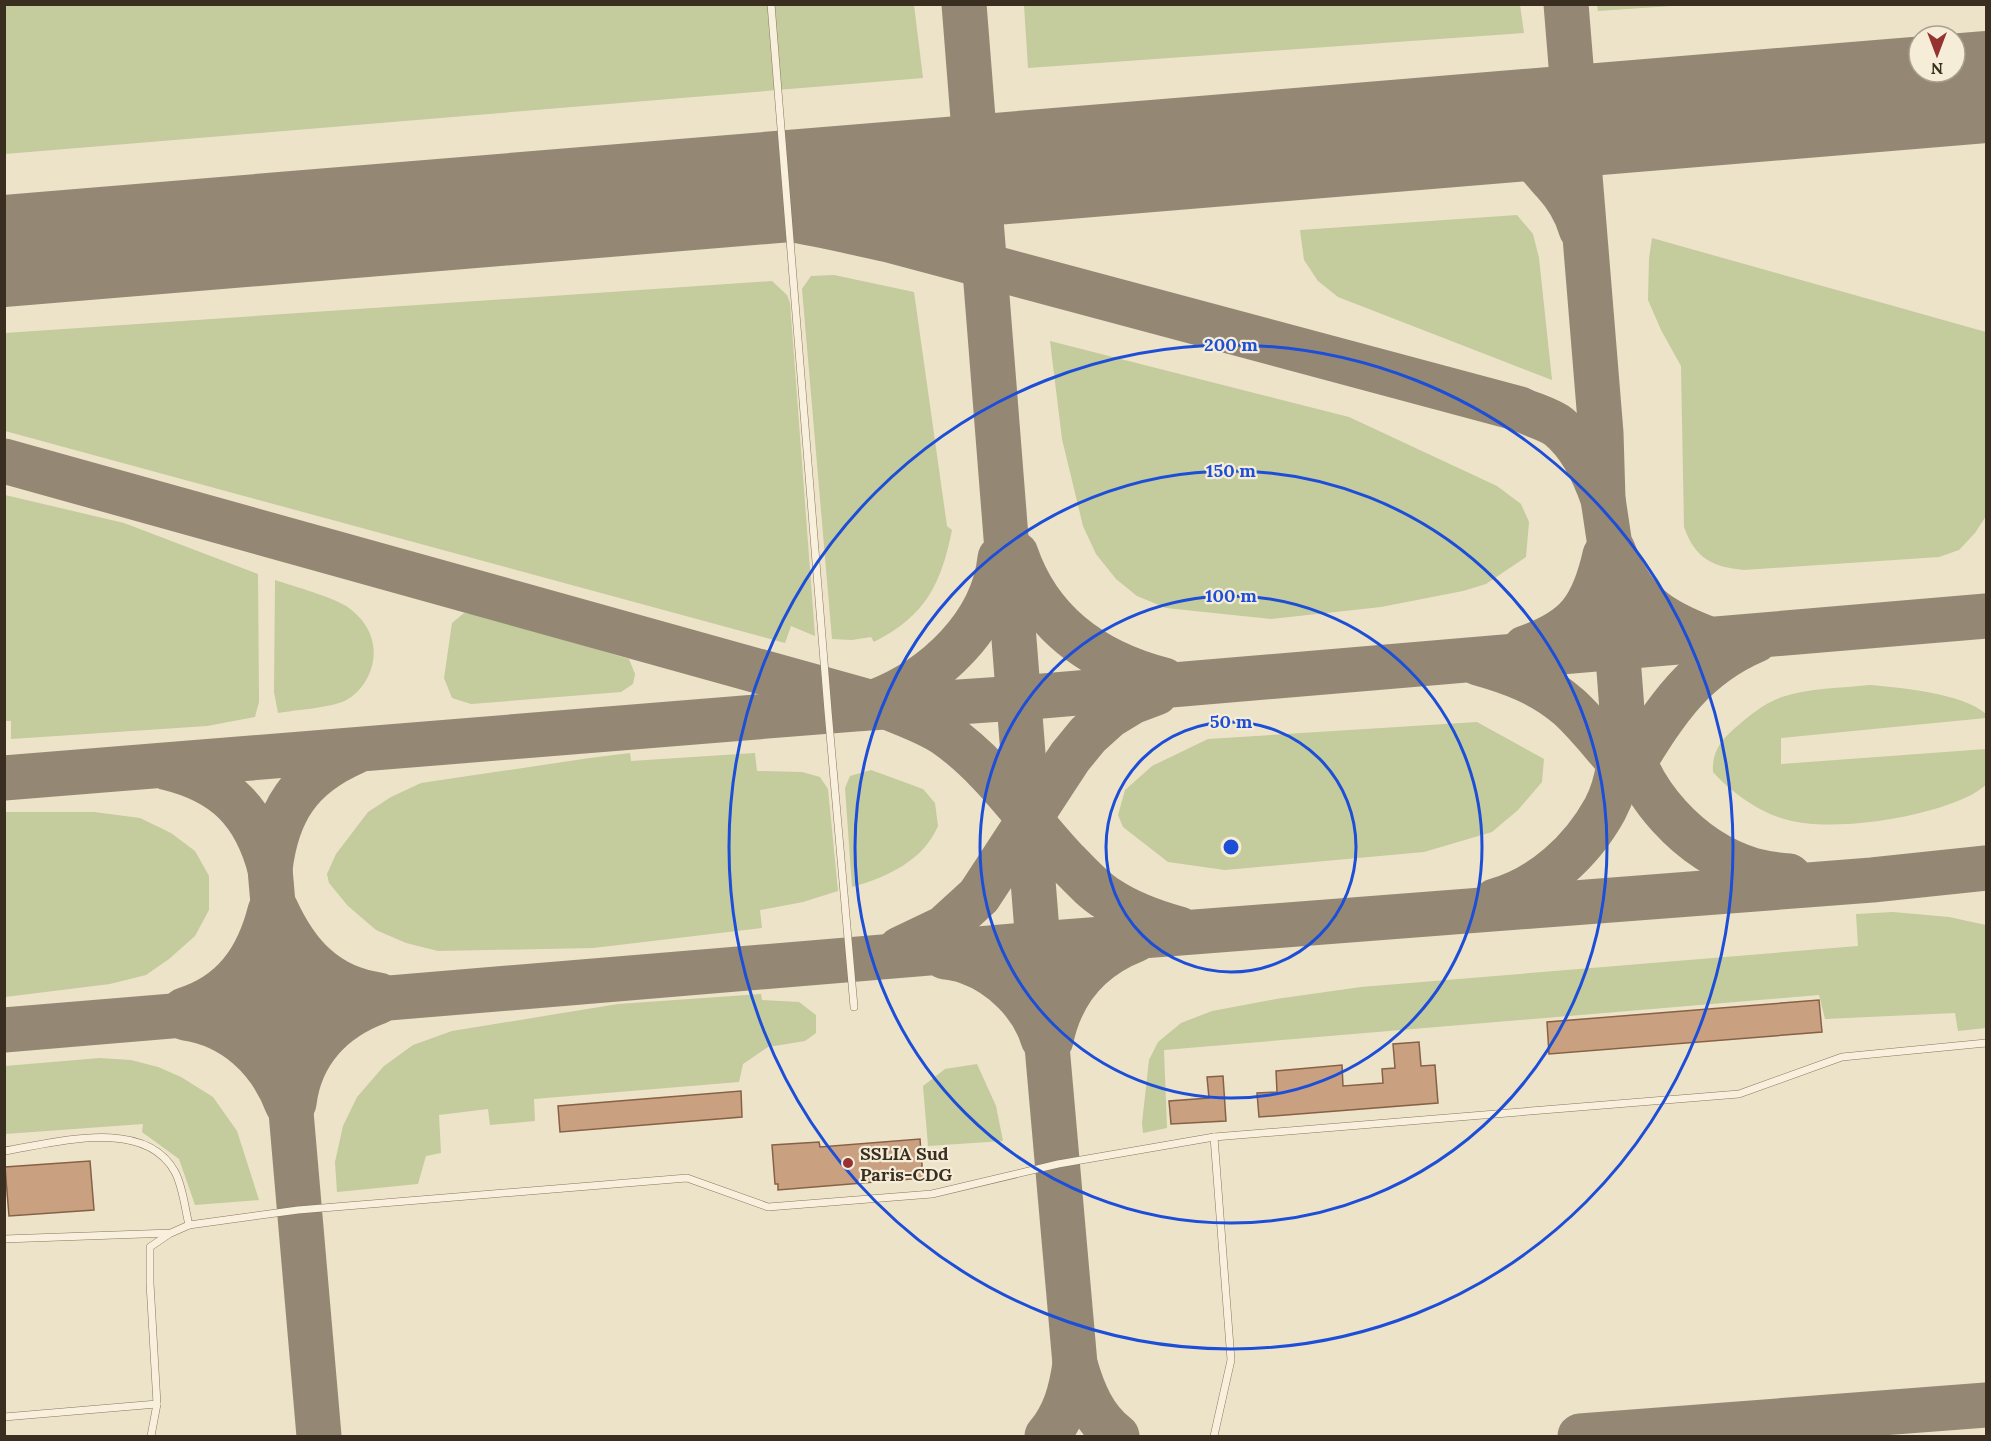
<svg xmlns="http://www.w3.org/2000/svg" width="1991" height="1441" font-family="Lora,serif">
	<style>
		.green { fill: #c4cb9d }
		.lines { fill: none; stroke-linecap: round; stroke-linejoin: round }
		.taxiway { stroke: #948875; stroke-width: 45 }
		.runway { stroke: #948875; stroke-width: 112 }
		.building { fill: #c9a181; stroke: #876145; stroke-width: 1.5 }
		.lane-casing { stroke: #89765e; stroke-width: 8 }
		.lane { stroke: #f8f0dc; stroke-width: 7 }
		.ring { fill: none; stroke: #1d4ed8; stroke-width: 3 }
		.poi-dot { fill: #953331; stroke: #f5edd8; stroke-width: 2 }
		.labels { text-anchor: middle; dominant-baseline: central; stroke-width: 4.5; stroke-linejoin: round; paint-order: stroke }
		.poi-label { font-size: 18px; font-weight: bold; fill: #3a2e21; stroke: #f5edd8; text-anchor: start }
		.centre { fill: #1d4ed8; stroke: #f5edd8; stroke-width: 3 }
		.ring-label { font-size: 18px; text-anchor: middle; font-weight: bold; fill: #1d4ed8; stroke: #f5edd8; stroke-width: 4.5; stroke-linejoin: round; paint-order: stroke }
	</style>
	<rect width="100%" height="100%" fill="#ede3c9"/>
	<g class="green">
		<polygon points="5,5 914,5 923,78 5,154"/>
		<polygon points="1024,5 1520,5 1524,33 1028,68"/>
		<polygon points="1597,5 1597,4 1687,5 1598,11"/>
		<polygon points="1517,215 1533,234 1539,258 1552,380 1338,297 1318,281 1304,260 1300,230"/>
		<path d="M1652 238 1986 332V516L1975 533 1959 550 1939 557 1744 570C1712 567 1695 558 1684 527L1681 366 1661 330 1648 300 1649 259Z"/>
		<path d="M834 275 914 292 947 526 952 530C941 585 925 616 874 642L871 637 852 640 832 639 802 289 811 276Z"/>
		<polygon points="772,281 787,295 790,303 815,636 791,626 785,643 5,431 5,333"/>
		<polygon points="1050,341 1349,417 1497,486 1521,504 1529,522 1526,557 1486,584 1463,591 1381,607 1271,619 1166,608 1137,596 1116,579 1096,554 1083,526 1062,439"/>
		<polygon points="5,495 124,523 258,574 259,702 255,717 207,726 11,739 11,721 4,721"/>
		<path d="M275 580C293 586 336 598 349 608 375 627 382 658 363 685 358 692 350 699 342 702 327 708 295 710 278 713L274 692Z"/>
		<polygon points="464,613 481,615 629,659 635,674 633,684 621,692 471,704 452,698 444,678 452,623"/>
		<path d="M1870 685C1902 688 1962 693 1986 714V718L1781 738V764L1986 749V785C1980 789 1974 794 1967 797 1923 818 1828 834 1781 818 1756 810 1730 791 1713 772 1712 752 1720 741 1735 728 1749 716 1764 703 1782 697 1809 688 1841 688 1870 685Z"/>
		<polygon points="1477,722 1544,759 1542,782 1518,810 1492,832 1424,852 1225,870 1168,862 1123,827 1118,815 1125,790 1152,766 1208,739"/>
		<polygon points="630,753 631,761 755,753 757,771 802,772 820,777 828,789 838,891 803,902 760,910 762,928 593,948 438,951 406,943 376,930 348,906 329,883 327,874 336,854 368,812 391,797 421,783 590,758"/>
		<path d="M871 770 923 789 935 803 938 826C923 861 887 877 852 887L845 788 850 776Z"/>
		<polygon points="5,812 94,812 140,818 171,833 195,851 209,876 209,910 195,936 169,959 146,975 110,984 5,997"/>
		<polygon points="1893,912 1949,917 1986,925 1986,1028 1958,1031 1955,1013 1825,1019 1819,995 1164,1050 1167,1128 1143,1133 1142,1123 1149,1060 1158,1042 1181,1023 1212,1011 1276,999 1361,987 1858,946 1856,914"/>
		<polygon points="761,994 762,1000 799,1002 816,1015 816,1033 805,1041 768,1047 743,1064 739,1082 534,1099 535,1121 490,1125 488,1109 439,1115 441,1153 426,1156 418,1184 337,1192 335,1162 343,1126 357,1097 384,1066 413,1045 452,1031 618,1004"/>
		<polygon points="100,1058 131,1060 158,1067 181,1077 213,1097 237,1131 259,1200 195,1205 179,1159 142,1132 143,1124 5,1134 5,1066"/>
		<polygon points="977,1064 996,1106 1003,1141 928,1146 923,1086 945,1069"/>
	</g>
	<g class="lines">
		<g class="taxiway">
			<path d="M964 4 1038 944 1075 1364C1083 1392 1094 1419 1117 1436"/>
			<polyline points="1901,95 1962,107 1986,119"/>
			<path d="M1427 135C1459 137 1513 142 1538 164 1543 169 1548 176 1553 181 1565 194 1576 211 1581 229"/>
			<path d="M845 181C861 182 877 181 892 184 933 193 969 229 981 268"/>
			<path d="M553 205C631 208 709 209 786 219 821 224 855 233 889 240L1520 409C1532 415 1549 419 1559 427 1581 445 1594 473 1603 499"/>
			<polyline points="4,253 22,250"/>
			<path d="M4 461 887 707C906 715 927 722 945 734 994 768 1027 820 1067 862 1080 875 1093 890 1108 899 1129 913 1154 922 1179 929"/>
			<path d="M1613 550C1633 603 1658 620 1709 639"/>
			<path d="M1016 554C1040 624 1094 662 1164 680"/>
			<path d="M1525 648C1577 630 1593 608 1605 555"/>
			<path d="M1478 663C1511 672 1543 684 1569 707 1592 728 1610 754 1632 776"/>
			<path d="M874 702C935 679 993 625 1000 558"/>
			<path d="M1625 728C1635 792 1690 851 1752 870 1764 873 1776 875 1789 876"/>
			<path d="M168 768C225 782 255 812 270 869L319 1436"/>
			<path d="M1625 777C1662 718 1688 669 1756 640"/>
			<polyline points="4,778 855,709 1019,698 1986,616"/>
			<path d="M270 869C277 811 300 776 355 752"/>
			<path d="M1495 901C1542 888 1582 851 1605 809 1621 779 1622 742 1622 710L1609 539 1603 499 1601 433 1566 4"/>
			<path d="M276 909C297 955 327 988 379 995"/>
			<polyline points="900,949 944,928 979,896 1070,757 1088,735 1109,716 1132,702 1156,693"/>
			<path d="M945 957C953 958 961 959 968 962 1002 974 1033 1005 1043 1039"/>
			<path d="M184 1010C233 995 258 959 270 911"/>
			<path d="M185 1018C234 1025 270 1059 287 1104"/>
			<polyline points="4,1030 1038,944 1872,880 1986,868"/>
			<path d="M1051 1040C1061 991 1089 958 1135 940"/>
			<path d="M294 1103C300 1053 332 1019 378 1002"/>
			<path d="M1047 1436C1065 1415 1071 1391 1075 1364"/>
			<polyline points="1580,1436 1986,1405"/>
		</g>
		<polyline class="runway" points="4,251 1986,87"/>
	</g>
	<g class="building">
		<polygon points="1819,1000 1822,1032 1549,1054 1547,1022"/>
		<polygon points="1419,1042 1421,1066 1435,1065 1438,1103 1259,1117 1257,1093 1277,1092 1276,1071 1342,1065 1343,1086 1383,1083 1382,1069 1395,1068 1393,1044"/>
		<polygon points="1223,1076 1226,1121 1171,1124 1169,1101 1209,1098 1207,1077"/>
		<polygon points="741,1091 742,1117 560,1132 558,1106"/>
		<polygon points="920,1139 923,1178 778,1190 778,1184 775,1184 772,1145 819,1142 820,1147"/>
		<polygon points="90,1161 94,1210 9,1216 5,1167"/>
	</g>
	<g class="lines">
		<defs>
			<g id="lane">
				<polyline points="771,4 828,711 854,1007"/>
				<path d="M4 1151C54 1143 145 1116 175 1172 183 1187 185 1209 189 1225"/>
				<polyline points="4,1239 171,1233 189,1225 298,1210 687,1178 768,1207 932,1194 1058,1164 1214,1137 1739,1094 1842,1057 1986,1043"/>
				<polyline points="4,1417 157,1404"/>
				<polyline points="151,1436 157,1404 150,1283 150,1247 169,1234"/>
				<polyline points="1214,1436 1231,1360 1214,1137"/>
			</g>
		</defs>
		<use href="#lane" class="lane-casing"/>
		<use href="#lane" class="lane"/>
	</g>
	<g class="ring">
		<circle cx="1231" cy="847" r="125"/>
		<circle cx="1231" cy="847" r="251"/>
		<circle cx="1231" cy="847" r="376"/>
		<circle cx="1231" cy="847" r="502"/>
	</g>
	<circle class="poi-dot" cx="848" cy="1163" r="6"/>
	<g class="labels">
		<g class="poi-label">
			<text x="860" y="1153">SSLIA Sud<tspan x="860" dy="21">Paris-CDG</tspan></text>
		</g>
	</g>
	<circle cx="1231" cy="847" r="9" class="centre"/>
	<g class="ring-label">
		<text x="1231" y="351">200 m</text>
		<text x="1231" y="477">150 m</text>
		<text x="1231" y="602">100 m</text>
		<text x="1231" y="728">50 m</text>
	</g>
	<rect width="1991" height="1441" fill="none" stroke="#3a2e21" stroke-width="12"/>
	<g transform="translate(1937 54) rotate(180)"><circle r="28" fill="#f5edd8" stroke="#aaa18f" stroke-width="1.5"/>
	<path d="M0-4.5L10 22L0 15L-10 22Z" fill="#953331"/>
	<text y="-9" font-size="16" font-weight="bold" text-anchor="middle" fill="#3a2e21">N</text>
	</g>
</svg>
